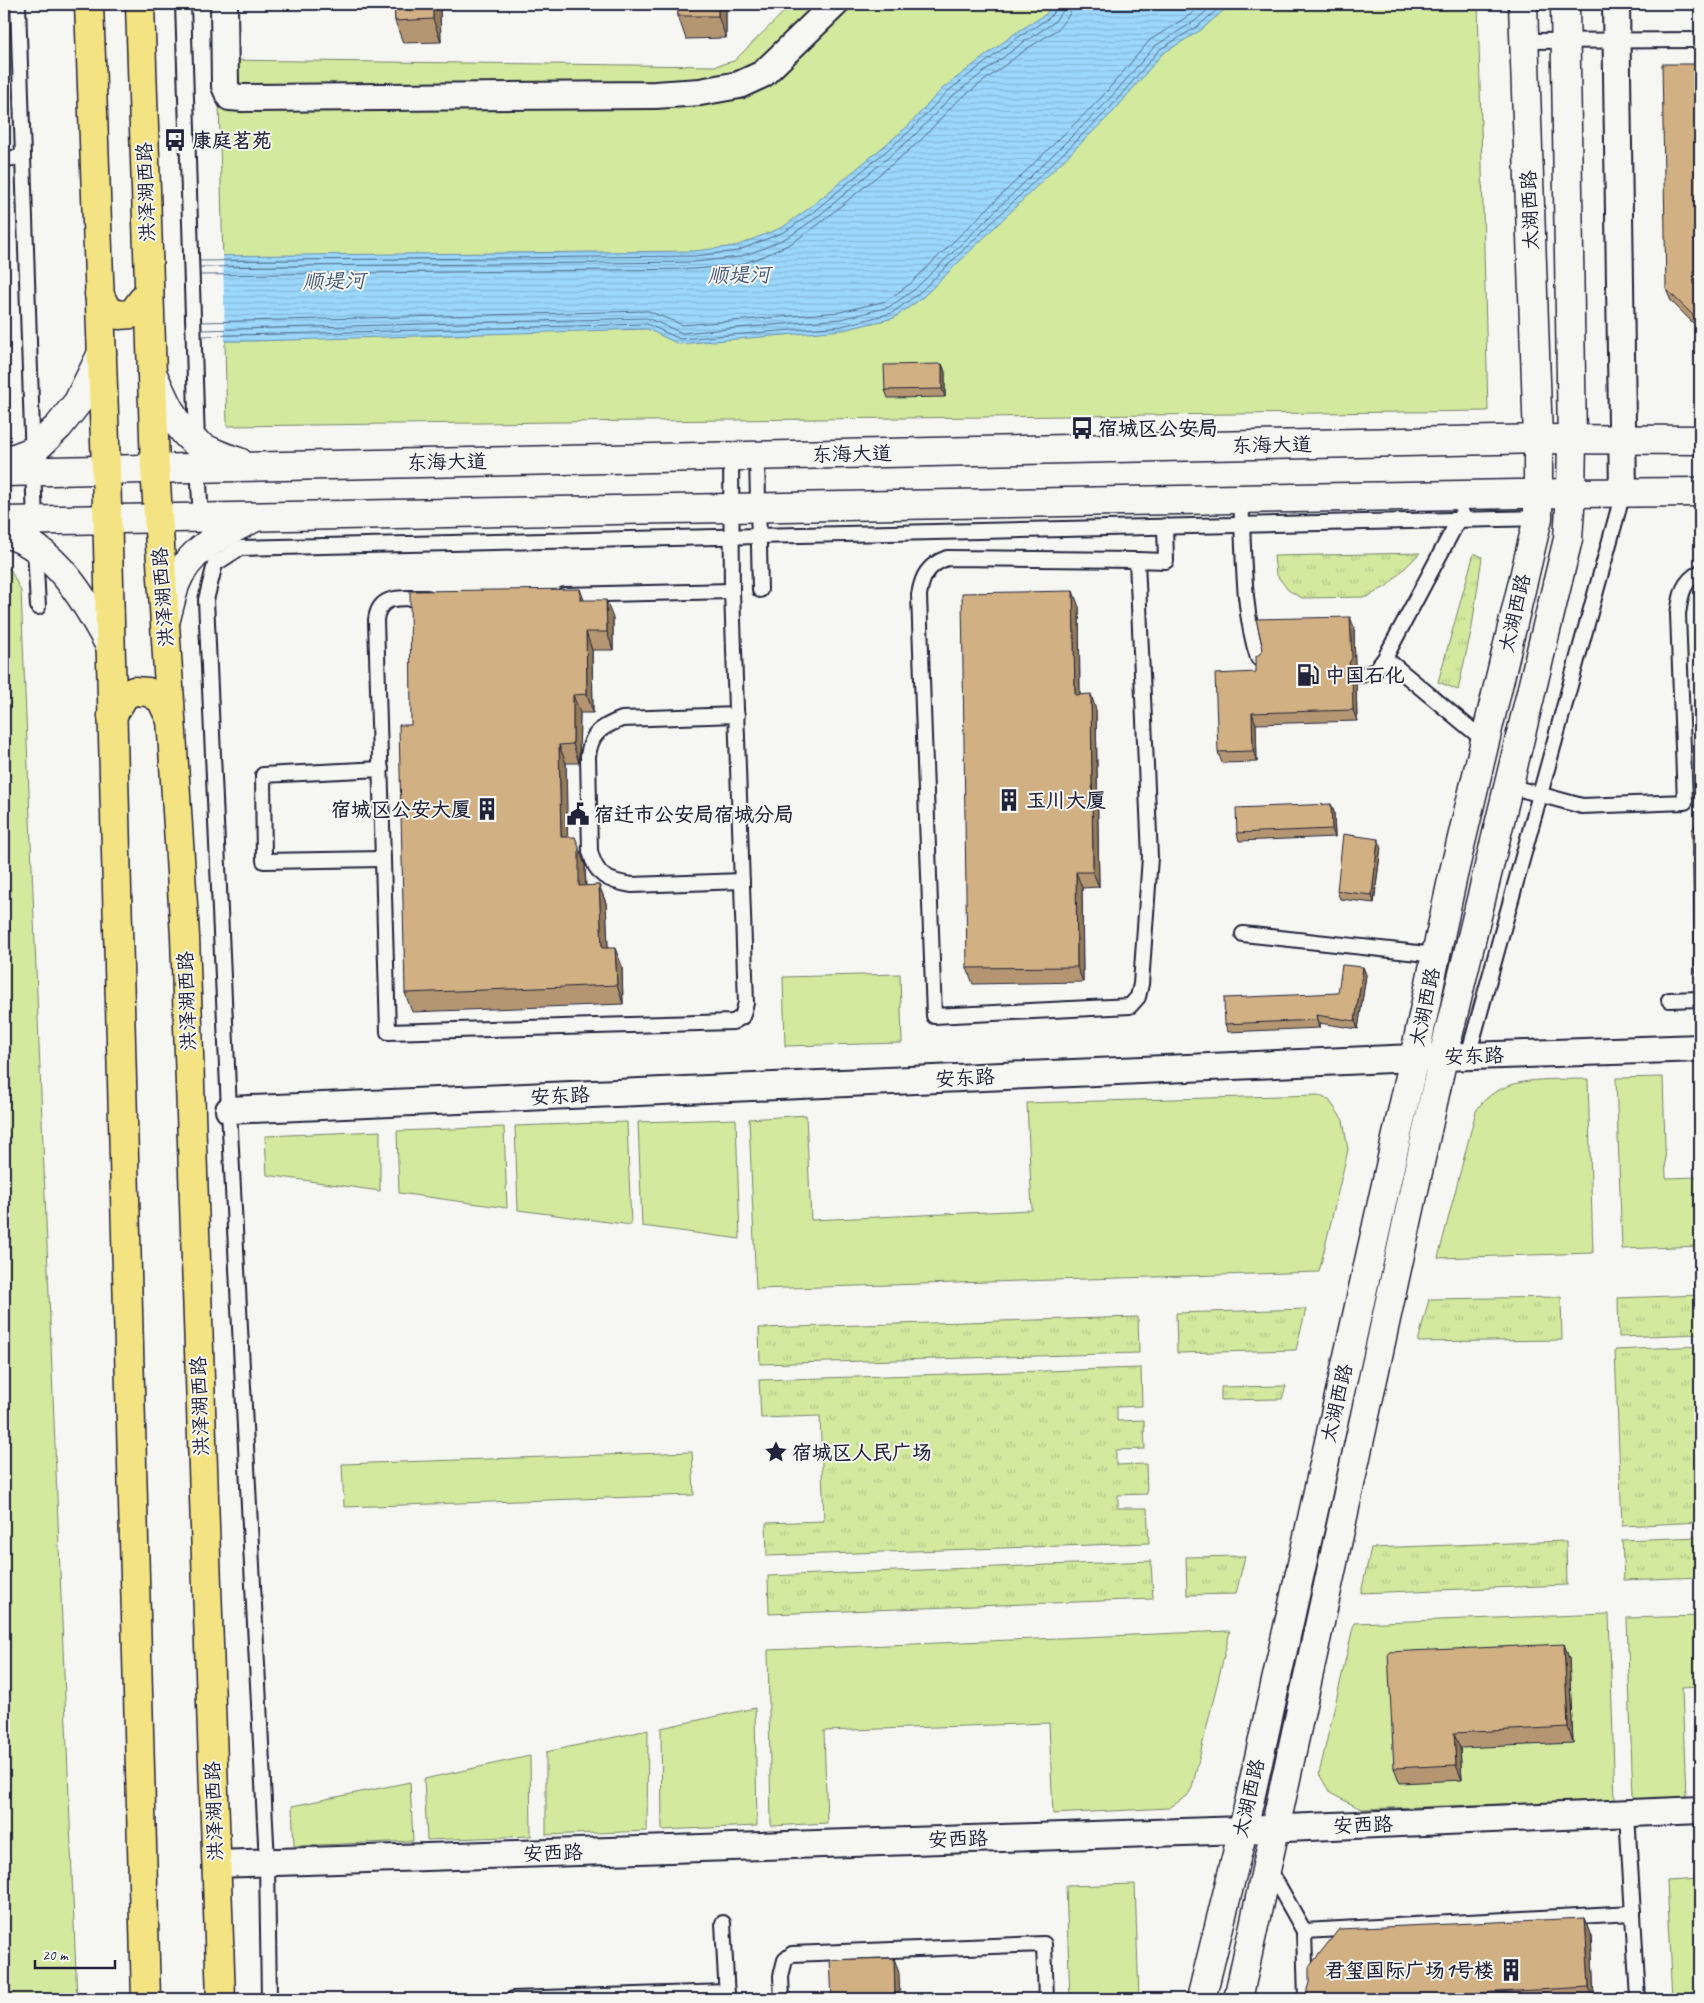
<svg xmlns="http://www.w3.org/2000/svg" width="1704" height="2003" font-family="Caveat,'LXGW WenKai TC',sans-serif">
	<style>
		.grass { fill: url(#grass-tufts); stroke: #7a866c }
		.green { fill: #d2e99e; stroke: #7a866c }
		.water { fill: url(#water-rules); stroke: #6b8faf }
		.pier { fill: #f6f6f2 }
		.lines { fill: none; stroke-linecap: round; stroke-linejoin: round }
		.shore { stroke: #526b88; stroke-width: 1 }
		.lane-casing { stroke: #22223b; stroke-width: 18 }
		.street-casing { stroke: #22223b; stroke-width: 30 }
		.secondary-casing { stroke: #22223b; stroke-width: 31 }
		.primary-casing { stroke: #22223b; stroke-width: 31 }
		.lane { stroke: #f6f6f2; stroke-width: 14 }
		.street { stroke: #f6f6f2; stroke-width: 26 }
		.secondary { stroke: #f6f6f2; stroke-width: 28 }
		.primary { stroke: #f4e382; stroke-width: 28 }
		.wall { fill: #b49772; stroke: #22223b }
		.shaded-wall { fill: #927b5c; stroke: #22223b }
		.building { fill: #d1b084; stroke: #22223b }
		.labels { text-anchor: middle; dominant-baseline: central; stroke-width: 4; stroke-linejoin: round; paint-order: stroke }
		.poi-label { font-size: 20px; font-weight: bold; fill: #22223b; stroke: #f6f6f2; text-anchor: start }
		.street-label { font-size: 20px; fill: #22223b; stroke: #f6f6f2 }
		.water-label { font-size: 21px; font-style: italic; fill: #465975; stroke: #f6f6f2 }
	</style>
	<defs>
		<pattern id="grass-tufts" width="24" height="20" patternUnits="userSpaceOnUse" patternTransform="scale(1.25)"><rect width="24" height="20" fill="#d2e99e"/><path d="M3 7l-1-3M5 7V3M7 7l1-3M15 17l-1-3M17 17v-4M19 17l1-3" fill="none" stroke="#b4c889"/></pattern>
		<pattern id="water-rules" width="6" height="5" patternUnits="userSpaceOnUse" patternTransform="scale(1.25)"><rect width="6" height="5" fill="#9bd8fc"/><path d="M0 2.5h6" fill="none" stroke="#85b9d9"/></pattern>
	</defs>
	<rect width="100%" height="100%" fill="#f6f6f2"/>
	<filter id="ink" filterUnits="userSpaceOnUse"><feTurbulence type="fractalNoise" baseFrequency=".02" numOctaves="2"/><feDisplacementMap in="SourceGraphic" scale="10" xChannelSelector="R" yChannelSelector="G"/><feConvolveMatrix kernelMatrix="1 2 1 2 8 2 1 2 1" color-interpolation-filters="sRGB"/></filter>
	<g filter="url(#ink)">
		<g class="grass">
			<polygon points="1420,553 1387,586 1367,597 1302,598 1288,590 1276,574 1274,556"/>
			<polygon points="1474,553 1482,557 1472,627 1458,690 1438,682"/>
			<polygon points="1700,1295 1700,1334 1619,1337 1618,1298"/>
			<polygon points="1561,1297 1562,1340 1418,1342 1429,1299"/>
			<polygon points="1306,1309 1296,1350 1177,1353 1176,1313"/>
			<polygon points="1138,1317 1139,1353 760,1364 759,1328"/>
			<polygon points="1700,1346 1700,1522 1622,1526 1615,1350"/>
			<polygon points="1141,1368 1142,1406 1117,1407 1117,1421 1144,1420 1145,1449 1116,1450 1116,1465 1146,1464 1147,1494 1118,1495 1118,1508 1147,1508 1149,1543 767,1556 766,1523 824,1521 820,1416 761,1418 759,1380"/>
			<polygon points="1286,1386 1282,1399 1221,1400 1221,1387"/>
			<polygon points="1700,1537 1700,1577 1624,1580 1622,1540"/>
			<polygon points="1566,1541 1567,1585 1361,1593 1371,1548"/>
			<polygon points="1245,1556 1236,1594 1187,1595 1186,1557"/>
			<polygon points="1151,1561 1153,1599 769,1614 768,1576"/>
		</g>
		<g class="green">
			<polygon points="792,4 1478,4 1488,411 227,426 218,60 715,66 734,61"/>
			<polygon points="4,568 10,569 21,591 77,1999 4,1999"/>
			<polygon points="900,974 902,1043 785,1046 783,977"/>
			<polygon points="1663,1077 1666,1178 1700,1177 1700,1246 1622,1249 1616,1078"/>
			<path d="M1588 1079 1593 1253 1438 1258 1476 1111C1479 1107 1482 1102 1486 1099 1512 1075 1555 1080 1588 1079Z"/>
			<polygon points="1318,1095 1329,1100 1343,1120 1348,1150 1319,1272 756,1289 749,1119 806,1115 811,1220 1032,1210 1027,1103"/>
			<polygon points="736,1119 740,1239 642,1226 638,1122"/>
			<polygon points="627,1122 631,1225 518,1210 515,1126"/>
			<polygon points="504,1127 507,1208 399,1193 397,1131"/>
			<polygon points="380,1131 380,1191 267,1175 265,1136"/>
			<polygon points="692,1452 694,1495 344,1507 342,1464"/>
			<polygon points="1609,1614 1615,1800 1361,1809 1330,1793 1319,1774 1354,1623"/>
			<polygon points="1700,1616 1700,1687 1682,1688 1686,1797 1633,1799 1627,1618"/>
			<polygon points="1230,1631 1192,1788 1187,1796 1169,1808 1053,1814 1049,1723 824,1731 827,1823 771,1826 768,1650"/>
			<polygon points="755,1708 757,1826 662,1830 661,1728"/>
			<polygon points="648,1730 647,1831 546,1835 546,1752"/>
			<polygon points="530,1756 531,1836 427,1840 424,1779"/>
			<polygon points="410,1782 413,1841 294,1846 292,1806"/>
			<polygon points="1700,1879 1700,1999 1673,1999 1667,1881"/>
			<polygon points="1135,1884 1139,1999 1070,1999 1066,1886"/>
		</g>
		<polygon class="water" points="1054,4 1231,4 1201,30 1162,54 1114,111 922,298 894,318 843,330 679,344 647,329 255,341 4,342 4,258 695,251 736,246 783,227 808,209 907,127 943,88 1014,34 1046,14"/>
		<polygon class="pier" points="223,253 225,344 4,344 4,256"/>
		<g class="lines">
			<g class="shore">
				<polyline points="199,261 695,256 737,251 786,231 812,213 910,131 947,92 1017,38 1049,18 1057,8 1058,4"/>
				<polyline points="200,267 695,262 739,257 762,249 790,236 816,218 914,136 951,97 1021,44 1053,23 1063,11 1064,4"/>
				<polyline points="200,275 695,269 739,265 764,256 792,243 819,224 920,141 956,102 1025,50 1058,29 1069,15 1072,4"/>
				<polyline points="201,322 648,311 683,325 840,312 886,301 910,284 1100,99 1150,40 1190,15 1203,4"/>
				<polyline points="202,330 647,318 682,333 841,319 889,307 914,290 1105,104 1155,46 1195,21 1214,4"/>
				<polyline points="202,336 647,324 680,339 842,326 892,313 918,294 1110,108 1159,50 1198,26 1224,4"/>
			</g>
			<defs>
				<g id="lane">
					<polyline points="18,4 35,524"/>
					<polyline points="183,4 197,442"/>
					<polyline points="1524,41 1700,40"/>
					<polyline points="4,159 23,157"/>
					<polyline points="757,456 760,590"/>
					<polyline points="198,463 201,522"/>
					<path d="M1241 499C1244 550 1242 610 1258 658"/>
					<polyline points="35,548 38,607"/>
					<path d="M1137 560 1150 857 1141 984 1138 997 1130 1006 934 1016 919 595C922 576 928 565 947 558L1137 560 1166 561 1165 526"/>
					<polyline points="564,595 732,591"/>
					<path d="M427 598C405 599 379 592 376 620L388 1032 733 1022 742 1017 746 1003 732 591 731 456"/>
					<polyline points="1385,658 1485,741"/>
					<polyline points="1362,675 1375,671 1385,658 1462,513"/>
					<path d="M737 715 622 719C601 727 591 733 588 756L590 851C596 876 607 881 632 885L742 881"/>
					<polyline points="381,769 263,775 264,861 383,859"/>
					<path d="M1509 786 1582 806 1685 802 1678 614C1681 595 1682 582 1700 572"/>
					<polyline points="1243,934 1436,955"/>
					<polyline points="1669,1000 1700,999"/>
					<polyline points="1468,1056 1623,493"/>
					<polyline points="1627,1814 1638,1999"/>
					<polyline points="1268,1867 1304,1931 1306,1999"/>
					<polyline points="723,1923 727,1999"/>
					<polyline points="1304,1931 1633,1913"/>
					<polyline points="269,1999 267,1862 229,1110 206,600 215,564 240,548 1538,518"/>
					<polyline points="513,1999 727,1992"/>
					<polyline points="782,1999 781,1976 785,1960 792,1954 1044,1944 1046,1999"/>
				</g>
				<g id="street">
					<polyline points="224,4 225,86 230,97 243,98 655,95 700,92 739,85 763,74 835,4"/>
					<polyline points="1616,4 1623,493"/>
					<polyline points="229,1110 1414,1058 1700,1048"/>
					<polyline points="216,1864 1243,1830 1700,1810"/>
				</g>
				<g id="secondary">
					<path d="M152 373C164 397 173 426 196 443 208 452 225 457 239 462"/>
					<polyline points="4,462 33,451 59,426 78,402 102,353"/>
					<polyline points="4,472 1538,439 1700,440"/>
					<polyline points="4,521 1571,493 1700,492"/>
					<path d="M4 533C55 546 87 603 110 646"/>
					<path d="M166 619C169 607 172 596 175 585 188 550 222 534 252 519"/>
					<polyline points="1201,1999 1243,1830 1414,1058 1452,880 1538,518 1538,439 1523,4"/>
					<polyline points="1238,1999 1443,1057 1568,539 1571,493 1572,440 1565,4"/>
				</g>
				<g id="primary">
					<polyline points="89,4 106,469 146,1999"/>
					<polyline points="140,4 155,468 185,936 221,1999"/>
					<polyline points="99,294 107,310 119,315 132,314 149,291"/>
					<polyline points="112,716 125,695 134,691 148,692 161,699 170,718"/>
				</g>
			</defs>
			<use href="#lane" class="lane-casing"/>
			<use href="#street" class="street-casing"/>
			<use href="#secondary" class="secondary-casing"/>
			<use href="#primary" class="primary-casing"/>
			<use href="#lane" class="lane"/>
			<use href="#street" class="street"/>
			<use href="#secondary" class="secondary"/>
			<use href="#primary" class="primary"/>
		</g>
		<g class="wall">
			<polygon points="394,4 454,4 454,8 440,9 441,42 403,43 395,21"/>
			<polygon points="678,4 742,4 726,5 726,38 686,39 678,16"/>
			<polygon points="1700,64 1700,330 1671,301 1666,289"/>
			<polygon points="942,364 945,372 945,397 888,398 885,390"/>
			<polygon points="584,600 613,618 613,650 592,650 593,713 580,713 579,763 566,763 567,837 585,865 586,886 599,885 606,903 608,948 622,966 623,1004 412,1012 405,993"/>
			<polygon points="1079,607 1080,695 1096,710 1099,887 1082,888 1083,982 973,984 967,968"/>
			<polygon points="1354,627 1355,669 1353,674 1356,681 1357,721 1256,724 1257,762 1222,763 1218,752 1256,672"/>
			<polygon points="1331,804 1334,812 1335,837 1239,841 1237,833"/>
			<polygon points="1700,818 1700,985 1695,971"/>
			<polygon points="1378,839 1381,846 1374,903 1340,899 1337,891"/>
			<polygon points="1363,967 1366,975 1358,1029 1319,1023 1319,1028 1228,1032 1225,1024 1338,993"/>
			<polygon points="1564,1644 1569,1659 1573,1743 1460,1748 1462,1780 1400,1783 1394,1768"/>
			<polygon points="1585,1918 1591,1934 1594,1999 1307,1999"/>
		</g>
		<g class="shaded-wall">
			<polygon points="433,4 438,4 440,9 441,42 433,19"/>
			<polygon points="718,4 725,4 726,5 726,38 718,16"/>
			<polygon points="942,364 945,372 945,397 942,389"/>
			<polygon points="580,589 587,608 580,600"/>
			<polygon points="1073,591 1079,607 1080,710 1075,695"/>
			<polygon points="606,600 613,618 613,650 607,632"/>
			<polygon points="1350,617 1354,627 1355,669 1353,674 1356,681 1357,721 1353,710 1349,663"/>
			<polygon points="586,632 592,650 593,713 587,694"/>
			<polygon points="1091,694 1096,710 1099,887 1093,872"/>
			<polygon points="573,695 580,713 579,763 573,744"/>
			<polygon points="1252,713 1256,724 1257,762 1253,751"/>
			<polygon points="559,745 566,763 568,855 561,837"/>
			<polygon points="1331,804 1334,812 1335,837 1332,829"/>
			<polygon points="575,837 585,865 586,905 579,886"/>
			<polygon points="1378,839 1381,846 1374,903 1372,895"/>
			<polygon points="1076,872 1082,888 1083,982 1077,967"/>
			<polygon points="599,885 606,903 609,967 602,948"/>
			<polygon points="615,948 622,966 623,1004 617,985"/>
			<polygon points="1363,967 1366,975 1358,1029 1355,1021"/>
			<polygon points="1316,1015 1319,1023 1319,1028 1317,1020"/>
			<polygon points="1564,1644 1569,1659 1573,1743 1568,1727"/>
			<polygon points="1454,1733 1460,1748 1462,1780 1456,1765"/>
			<polygon points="1585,1918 1591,1934 1594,1999 1593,1999 1589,1987"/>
			<polygon points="894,1958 899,1973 900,1999 895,1999"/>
		</g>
		<g class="building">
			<polygon points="394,4 433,4 433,19 395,21"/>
			<rect x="678" y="4" width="40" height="12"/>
			<polygon points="1662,64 1700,64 1700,322 1666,289"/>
			<polygon points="942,364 942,389 885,390 884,365"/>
			<polygon points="580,589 580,600 606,600 607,632 586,632 587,694 573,695 573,744 559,745 561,837 575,837 579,847 579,886 599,885 602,948 615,948 617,985 405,993 399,725 411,725 410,591"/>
			<polygon points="1073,591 1075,695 1091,694 1093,872 1076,872 1077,967 967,968 962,593"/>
			<polygon points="1350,617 1352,658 1349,663 1352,670 1353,710 1252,713 1253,751 1218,752 1215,674 1256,672 1256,656 1260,654 1263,649 1256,619"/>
			<polygon points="1331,804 1332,829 1237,833 1236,808"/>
			<polygon points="1700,818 1700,971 1695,971 1692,830"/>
			<polygon points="1343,834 1378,839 1372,895 1337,891"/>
			<polygon points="1342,965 1363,967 1355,1021 1316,1015 1317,1020 1225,1024 1224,998 1338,993"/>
			<polygon points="1699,1100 1700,1100 1700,1125"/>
			<polygon points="1564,1644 1568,1727 1454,1733 1456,1765 1394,1768 1388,1652"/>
			<polygon points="1585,1918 1589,1987 1426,1996 1427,1999 1307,1999 1307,1989 1309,1983 1309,1967 1339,1929"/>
			<polygon points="894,1958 895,1999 832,1999 830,1960"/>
		</g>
	</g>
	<defs>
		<symbol id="bus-bare" viewBox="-9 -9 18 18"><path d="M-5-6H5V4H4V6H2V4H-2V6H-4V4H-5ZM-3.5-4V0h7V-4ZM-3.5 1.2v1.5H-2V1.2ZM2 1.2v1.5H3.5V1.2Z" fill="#22223b" stroke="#f6f6f2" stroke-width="2.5" paint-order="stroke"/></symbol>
		<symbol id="fuel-bare" viewBox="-9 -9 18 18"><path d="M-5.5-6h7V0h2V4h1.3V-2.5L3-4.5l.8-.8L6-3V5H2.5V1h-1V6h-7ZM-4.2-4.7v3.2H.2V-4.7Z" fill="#22223b" stroke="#f6f6f2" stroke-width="2.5" paint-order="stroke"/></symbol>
		<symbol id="building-bare" viewBox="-9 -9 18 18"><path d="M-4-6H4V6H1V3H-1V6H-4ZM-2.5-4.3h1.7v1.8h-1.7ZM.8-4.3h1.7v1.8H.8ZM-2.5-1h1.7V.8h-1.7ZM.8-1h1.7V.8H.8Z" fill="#22223b" stroke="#f6f6f2" stroke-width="2.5" paint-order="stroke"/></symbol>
		<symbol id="civic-bare" viewBox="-9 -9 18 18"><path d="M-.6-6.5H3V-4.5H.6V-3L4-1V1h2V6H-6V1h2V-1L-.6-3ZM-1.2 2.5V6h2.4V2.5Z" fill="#22223b" stroke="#f6f6f2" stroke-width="2.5" paint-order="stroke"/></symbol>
		<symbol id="sight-bare" viewBox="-9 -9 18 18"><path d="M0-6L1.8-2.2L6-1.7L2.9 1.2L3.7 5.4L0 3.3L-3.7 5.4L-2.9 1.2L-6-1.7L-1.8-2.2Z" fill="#22223b" stroke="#f6f6f2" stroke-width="2.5" paint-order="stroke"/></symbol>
	</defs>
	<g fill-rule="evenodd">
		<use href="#bus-bare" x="159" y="124" width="32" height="32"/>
		<use href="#bus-bare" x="1066" y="412" width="32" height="32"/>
		<use href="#fuel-bare" x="1292" y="659" width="32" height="32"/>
		<use href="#building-bare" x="993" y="784" width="32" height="32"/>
		<use href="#building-bare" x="471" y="793" width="32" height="32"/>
		<use href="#civic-bare" x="562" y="798" width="32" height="32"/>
		<use href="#sight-bare" x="760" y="1436" width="32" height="32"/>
		<use href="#building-bare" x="1495" y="1954" width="32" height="32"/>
	</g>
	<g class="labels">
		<g class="poi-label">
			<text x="192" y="140">康庭茗苑</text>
			<text x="1098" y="428">宿城区公安局</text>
			<text x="1325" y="675">中国石化</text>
			<text x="1026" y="800">玉川大厦</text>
			<text x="471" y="809" text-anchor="end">宿城区公安大厦</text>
			<text x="594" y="814">宿迁市公安局宿城分局</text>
			<text x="792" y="1452">宿城区人民广场</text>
			<text x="1494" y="1970" text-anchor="end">君玺国际广场1号楼</text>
		</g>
		<g class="street-label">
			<text transform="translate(146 192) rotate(-92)">洪泽湖西路</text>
			<text transform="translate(1530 210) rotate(-92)">太湖西路</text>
			<text transform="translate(1272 445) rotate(-1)">东海大道</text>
			<text transform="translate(852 454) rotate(-1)">东海大道</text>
			<text transform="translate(447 462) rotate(-1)">东海大道</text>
			<text transform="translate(163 597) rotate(-94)">洪泽湖西路</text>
			<text transform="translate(1515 613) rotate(-77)">太湖西路</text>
			<text transform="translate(187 1001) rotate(-92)">洪泽湖西路</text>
			<text transform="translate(1425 1007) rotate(-78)">太湖西路</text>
			<text transform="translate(1474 1056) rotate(-2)">安东路</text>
			<text transform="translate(965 1078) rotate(-3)">安东路</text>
			<text transform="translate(560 1096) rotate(-3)">安东路</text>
			<text transform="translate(1337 1403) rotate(-77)">太湖西路</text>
			<text transform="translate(200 1406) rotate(-92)">洪泽湖西路</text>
			<text transform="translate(1249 1798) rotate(-77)">太湖西路</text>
			<text transform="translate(214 1811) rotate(-92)">洪泽湖西路</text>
			<text transform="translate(1363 1825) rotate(-2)">安西路</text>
			<text transform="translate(958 1839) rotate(-2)">安西路</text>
			<text transform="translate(553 1853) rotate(-2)">安西路</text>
		</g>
		<g class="water-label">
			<text transform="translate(739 275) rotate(-1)">顺堤河</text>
			<text transform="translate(334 281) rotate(-1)">顺堤河</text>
		</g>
	</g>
	<rect width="1704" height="2003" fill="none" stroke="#f6f6f2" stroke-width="20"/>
	<rect x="10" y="10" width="1684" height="1983" fill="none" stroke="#22223b" stroke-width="2" filter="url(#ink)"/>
	<path d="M35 1960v8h80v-8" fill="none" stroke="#22223b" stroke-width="2.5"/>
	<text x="42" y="1960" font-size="15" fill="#22223b" stroke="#f6f6f2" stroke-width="4" paint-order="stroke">20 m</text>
</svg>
